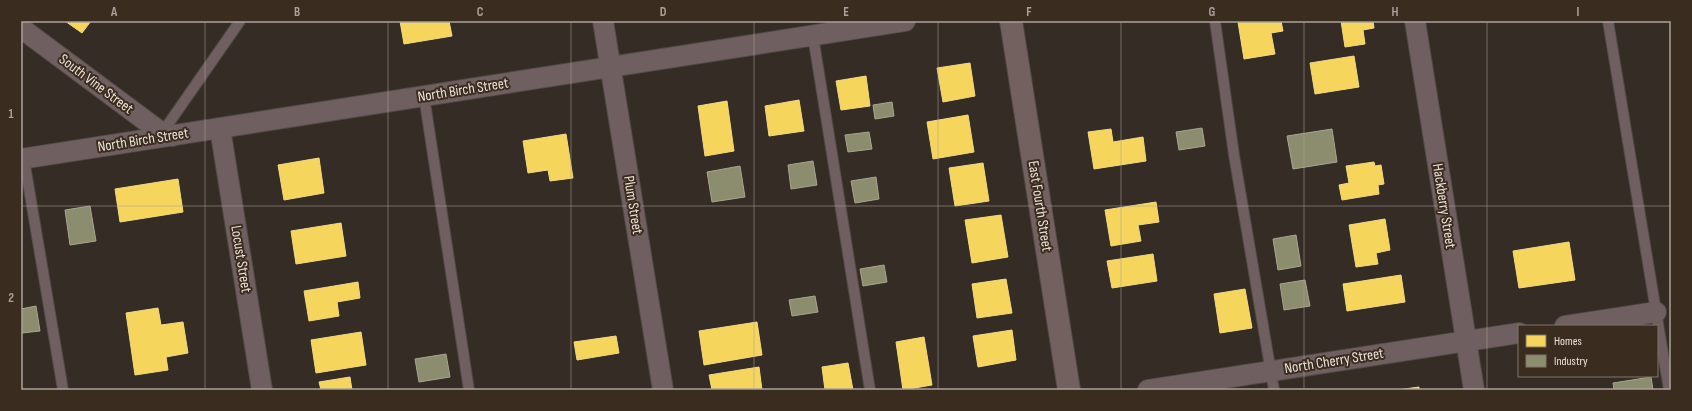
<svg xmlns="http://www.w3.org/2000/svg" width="1692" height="411" font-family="'Sofia Sans Condensed',sans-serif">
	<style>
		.homes { fill: #f6d55c; stroke: #f3d982 }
		.industry { fill: #8c8c6e; stroke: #a8a68e }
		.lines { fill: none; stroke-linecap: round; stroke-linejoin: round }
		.service-casing { stroke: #504944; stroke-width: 12 }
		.minor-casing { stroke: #504944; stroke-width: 22 }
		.secondary-casing { stroke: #504944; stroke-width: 24 }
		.service { stroke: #705f60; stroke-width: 10 }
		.minor { stroke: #705f60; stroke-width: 20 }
		.secondary { stroke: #736160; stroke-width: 22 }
		.grid { fill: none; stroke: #aba29b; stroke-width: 1; stroke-opacity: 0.55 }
		.labels { text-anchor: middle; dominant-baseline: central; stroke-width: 4; stroke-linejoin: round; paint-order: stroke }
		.street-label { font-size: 15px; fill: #ebe2da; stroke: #3a2c1f }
		.neatline { fill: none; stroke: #aba29b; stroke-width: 1.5 }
		.grid-label { font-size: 13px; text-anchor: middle; font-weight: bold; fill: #aba29b }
	</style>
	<rect width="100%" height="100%" fill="#342c25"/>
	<g class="homes">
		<polygon points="65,21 91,21 82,33"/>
		<polygon points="400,21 449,21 452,36 404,44"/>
		<polygon points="1244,21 1281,21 1283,31 1271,33 1275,54 1244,59 1238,22"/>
		<polygon points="1341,21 1373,21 1374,28 1363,30 1365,44 1345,47"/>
		<polygon points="1354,56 1359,87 1315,94 1310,63"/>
		<polygon points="970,63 975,96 943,102 937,68"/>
		<polygon points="866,76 870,106 841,110 836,81"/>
		<polygon points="799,100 804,131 769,136 765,106"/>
		<polygon points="727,101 734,151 705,156 698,106"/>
		<polygon points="968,115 974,152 933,159 927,122"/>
		<polygon points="1111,129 1113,142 1143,137 1146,161 1094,169 1088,132"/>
		<polygon points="566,134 573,178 550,181 548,170 528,173 523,141"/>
		<polygon points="319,158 324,193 284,200 278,165"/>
		<polygon points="1374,162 1375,166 1381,165 1384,184 1378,185 1379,194 1342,200 1339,185 1349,183 1346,166"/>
		<polygon points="983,163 989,201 955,206 949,168"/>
		<polygon points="178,179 183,212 120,222 115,189"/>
		<polygon points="1156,202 1159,222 1138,225 1141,241 1111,246 1105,210"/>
		<polygon points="1001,215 1008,257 972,263 965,220"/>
		<polygon points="1385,219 1390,250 1376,253 1378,264 1356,267 1349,225"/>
		<polygon points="341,223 346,256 296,264 291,231"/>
		<polygon points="1569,242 1575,280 1519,288 1513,251"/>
		<polygon points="1153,254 1157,281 1112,288 1107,261"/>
		<polygon points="1401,275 1405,302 1347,311 1343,284"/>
		<polygon points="1006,279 1012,313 977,318 972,284"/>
		<polygon points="358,282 360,298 337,302 339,316 309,321 304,291"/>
		<polygon points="1245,289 1252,328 1220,333 1214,294"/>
		<polygon points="158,308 161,325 183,322 188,353 166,357 168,370 135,375 126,313"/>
		<polygon points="757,322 762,355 704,365 699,331"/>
		<polygon points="1012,330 1016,360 978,367 973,336"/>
		<polygon points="361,332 366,365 316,373 311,340"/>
		<polygon points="616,336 619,353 577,360 574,342"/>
		<polygon points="924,337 932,385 903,390 896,342"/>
		<polygon points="848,363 853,390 825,390 822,367"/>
		<polygon points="759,367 762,390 712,390 709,375"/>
		<polygon points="350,377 352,390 321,390 319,382"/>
		<polygon points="1419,387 1419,390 1397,390"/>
	</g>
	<g class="industry">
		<polygon points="892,102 894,116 875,119 873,105"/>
		<polygon points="1202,128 1205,146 1179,150 1176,132"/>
		<polygon points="1332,129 1337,162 1293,169 1287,136"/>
		<polygon points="869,132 872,149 848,152 845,135"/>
		<polygon points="813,161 817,185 791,189 788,165"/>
		<polygon points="740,166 745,197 712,202 707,172"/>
		<polygon points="876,177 879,199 855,203 851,181"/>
		<polygon points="90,206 96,241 70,245 65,210"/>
		<polygon points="1296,235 1301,266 1278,270 1273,239"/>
		<polygon points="884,265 887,282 863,286 860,269"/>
		<polygon points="1305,280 1310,306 1284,310 1280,284"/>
		<polygon points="815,296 818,312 792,316 789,300"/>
		<polygon points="36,306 40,331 22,333 21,309"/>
		<polygon points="446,354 450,377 419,382 415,359"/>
		<polygon points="1651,377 1653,390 1614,390 1613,383"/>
	</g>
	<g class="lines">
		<defs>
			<g id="service">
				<polyline points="1215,21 1234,155 1274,390"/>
				<polyline points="1608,21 1669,390"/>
				<polyline points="813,36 870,390"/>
				<polyline points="424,96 469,390"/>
				<polyline points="162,133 240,21"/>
				<polyline points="24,159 63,390"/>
			</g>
			<g id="minor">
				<polyline points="603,21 663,390"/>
				<polyline points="1415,21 1474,390"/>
				<polyline points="21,28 162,133 172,136"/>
				<polyline points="220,128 262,390"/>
				<polyline points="21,159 905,21"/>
				<polyline points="1565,326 1656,312"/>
				<polyline points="1148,390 1519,333"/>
			</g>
			<polyline id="secondary" points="1011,21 1069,390"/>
		</defs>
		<use href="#service" class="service-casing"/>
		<use href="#minor" class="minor-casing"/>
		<use href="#secondary" class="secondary-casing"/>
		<use href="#service" class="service"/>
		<use href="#minor" class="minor"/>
		<use href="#secondary" class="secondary"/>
	</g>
	<path class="grid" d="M205 21V390M388 21V390M571 21V390M754 21V390M938 21V390M1121 21V390M1304 21V390M1487 21V390M21 206H1671"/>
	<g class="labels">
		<g class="street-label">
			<text transform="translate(96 84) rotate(37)">South Vine Street</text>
			<text transform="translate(463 90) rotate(-9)">North Birch Street</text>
			<text transform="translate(143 140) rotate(-9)">North Birch Street</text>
			<text transform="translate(633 205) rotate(81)">Plum Street</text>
			<text transform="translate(1040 206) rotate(81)">East Fourth Street</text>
			<text transform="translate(1444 206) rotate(81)">Hackberry Street</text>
			<text transform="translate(241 259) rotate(81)">Locust Street</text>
			<text transform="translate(1334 361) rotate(-9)">North Cherry Street</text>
		</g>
	</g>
	<rect width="1692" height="411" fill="none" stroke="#3a2c1f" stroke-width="44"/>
	<rect x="1518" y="325" width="140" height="52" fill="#3a2c1f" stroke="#81756a"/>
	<rect x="1526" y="335" width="20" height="12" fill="#f6d55c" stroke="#81756a"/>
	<text x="1554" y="345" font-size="12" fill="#ebe2da">Homes</text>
	<rect x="1526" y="355" width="20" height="12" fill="#8c8c6e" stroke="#81756a"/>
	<text x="1554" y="365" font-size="12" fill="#ebe2da">Industry</text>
	<rect x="22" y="22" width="1648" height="367" class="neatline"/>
	<g class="grid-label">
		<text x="114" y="16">A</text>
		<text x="297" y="16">B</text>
		<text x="480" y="16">C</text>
		<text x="663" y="16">D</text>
		<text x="846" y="16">E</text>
		<text x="1029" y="16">F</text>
		<text x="1212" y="16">G</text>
		<text x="1395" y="16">H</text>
		<text x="1578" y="16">I</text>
		<text x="11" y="118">1</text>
		<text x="11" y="302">2</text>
	</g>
</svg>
